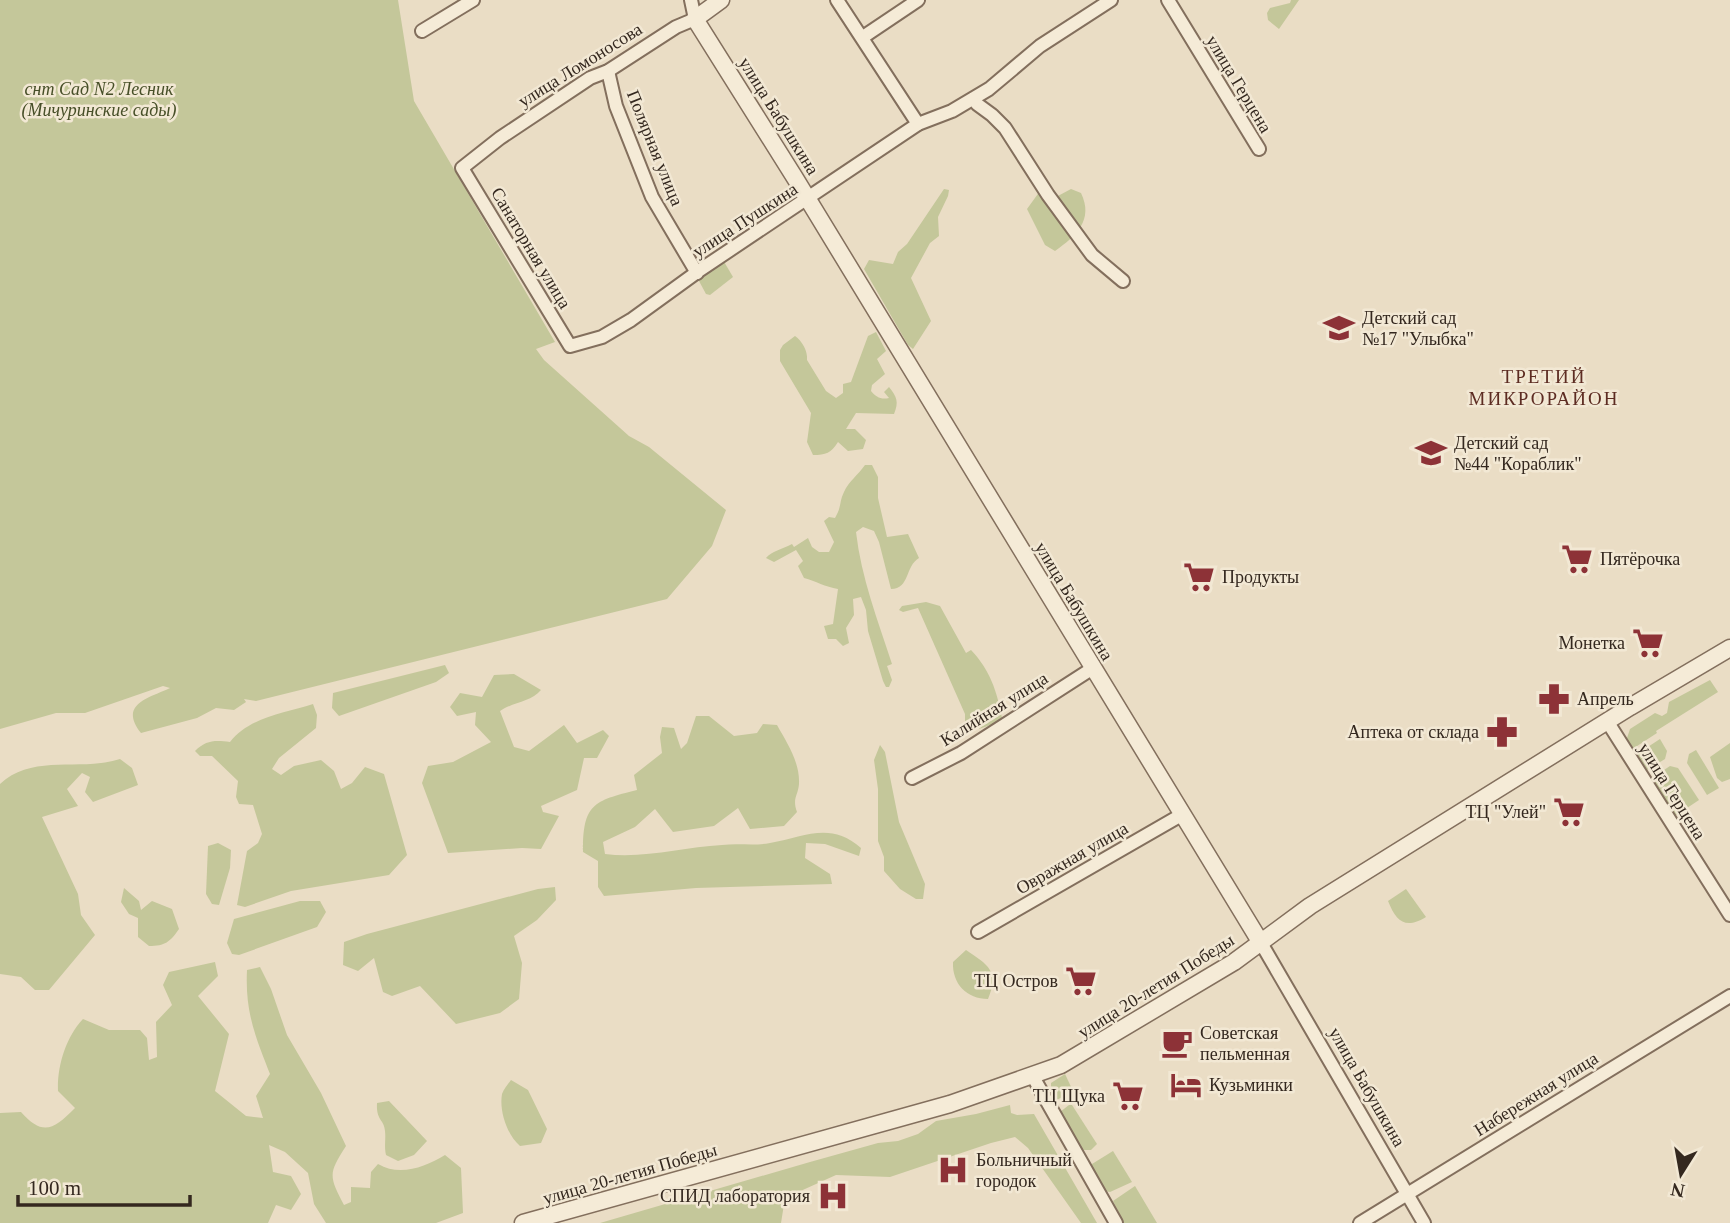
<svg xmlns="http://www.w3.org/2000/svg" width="1730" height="1223" font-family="Georgia,serif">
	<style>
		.green { fill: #c4c79a }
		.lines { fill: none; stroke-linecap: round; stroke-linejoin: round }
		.minor-casing { stroke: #836f5d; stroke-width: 16 }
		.tertiary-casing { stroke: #836f5d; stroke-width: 19 }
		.minor { stroke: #f5ebd7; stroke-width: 12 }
		.tertiary { stroke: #f5ebd7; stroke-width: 16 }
		.labels { text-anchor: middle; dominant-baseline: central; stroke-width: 5; stroke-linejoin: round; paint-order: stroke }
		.street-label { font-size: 18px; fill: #34281f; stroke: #f2e8d4 }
		.park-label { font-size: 18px; font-style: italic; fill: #474f28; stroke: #f2e8d4 }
		.poi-label { font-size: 18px; fill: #34281f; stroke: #f2e8d4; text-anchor: start }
		.neighbourhood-label { font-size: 19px; letter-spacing: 2px; fill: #5d2c22; stroke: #f2e8d4 }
	</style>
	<rect width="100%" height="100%" fill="#eaddc5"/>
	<g class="green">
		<path d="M0 0H398L414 101 555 342 536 349 544 360 629 436 649 447 726 510 712 546 667 599 256 701 244 699 246 702 234 710 216 708 197 718 141 733C118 704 149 698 170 688L163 686 85 713H56L0 729Z"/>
		<polygon points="1291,0 1299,0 1279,29 1268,20 1267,13 1270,8 1290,3"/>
		<polygon points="944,189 949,190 948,196 938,217 939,236 930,243 911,278 931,321 913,349 908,345 864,269 869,260 893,264 898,252 907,244"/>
		<path d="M1071 189 1081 193C1094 220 1076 236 1055 251L1045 245 1027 209 1040 191 1056 197Z"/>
		<polygon points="723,260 733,277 710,295 706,294 699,281 712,266"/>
		<path d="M876 332 886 351 877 359 885 374 872 385 871 391C876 397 881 400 889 398L884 392 889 387C897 397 899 402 894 414L856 413 846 429H855L866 440 863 449 848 451 838 442C831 453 826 455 813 455L807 442 811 413 780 361V350L783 345 795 336C802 341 808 351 807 360L826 391 836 398 843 393V384L851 382 868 336Z"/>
		<path d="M865 465H872L878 477V498L887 537 908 534 919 558C905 566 910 589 891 589L879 542 874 531 863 527 856 532C861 577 878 621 892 664L887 666 892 680 889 687H886L883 681 868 631 866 610 861 597 853 599 854 615 846 628 849 643 843 646 836 639H828L824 626 833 624 838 589C825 587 816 581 804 578L798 566 803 561 796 550 774 562 766 558C772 551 783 549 792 544L794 547 808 538 812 547 819 552H829L834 542 824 521 829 517 835 518C842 506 839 502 844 492 849 481 858 475 865 465Z"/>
		<path d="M926 602 940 606 966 653 971 650C990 670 997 691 1002 718L996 723 979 729 965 722V714L918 608 903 612 899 610 902 606Z"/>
		<polygon points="445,665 449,673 436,682 339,716 332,708 333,693"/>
		<path d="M514 674 541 690C531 702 513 702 500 711L514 747 529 751 564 725 577 743 603 730 609 736 597 758H584L577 790 541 806 543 812 559 816 541 849 522 848 448 853 422 783 428 766 453 762 491 742 475 725 476 712 457 716 450 707 460 693 482 697 494 675Z"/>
		<polygon points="1710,680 1718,692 1656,731 1657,733 1631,750 1626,741 1630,729 1655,713 1662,716 1667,713 1669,702"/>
		<path d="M313 704 317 715 316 728 279 758 272 769 281 775 294 766 321 760 334 771 341 789 352 783 365 767 384 774 407 855 389 875 291 891 245 907 237 905 247 851 258 843 262 834 253 805 239 804 236 797 238 781 212 756H200L195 751C206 740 215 740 230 742 249 717 285 713 313 704Z"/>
		<path d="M696 716H709L734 736 757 733 763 724 777 725C787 743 800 762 799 784 798 796 792 798 797 812L784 826 750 829 738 808 714 826 673 832 655 809 635 827 603 842 605 854C644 859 683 847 722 845 738 843 755 846 770 843 805 837 830 821 861 848L859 856 825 844 806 843 805 858 830 874 832 884 696 888 604 896 598 887V861L583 852C583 804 593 801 637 790L634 775 662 753 660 737 662 727 674 728 681 749 687 743Z"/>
		<polygon points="1660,739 1667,751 1665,759 1647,770 1637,754"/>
		<polygon points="1730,743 1730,779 1722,782 1717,778 1710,757"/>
		<polygon points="880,745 885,752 899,822 925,884 923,899 916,899 900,889 884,871 884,857 878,841 878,789 874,760"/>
		<polygon points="1696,750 1719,788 1707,795 1687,763 1689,754"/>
		<path d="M120 759 132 768 138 785 93 802 85 792 90 777 82 773 67 789 78 806 42 817 78 894 81 915 95 935 49 990H35L21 977 0 974V784C33 753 80 772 120 759Z"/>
		<polygon points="1670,766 1678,768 1699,800 1675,816 1652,778"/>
		<polygon points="218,843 231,850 230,868 219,905 212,904 206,894 208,846"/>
		<polygon points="555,887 556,900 537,920 514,936 522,963 519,999 500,1013 456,1024 420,986 392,996 383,992 374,958 358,971 343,965 344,942 367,934 538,889"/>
		<path d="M124 888 139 901 141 910 152 901 172 909 179 929C170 942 165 946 149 946L138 937V918L129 914 121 902Z"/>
		<path d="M1406 889 1426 917C1405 930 1396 921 1388 901Z"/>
		<polygon points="300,901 320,901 326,912 317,927 239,955 232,954 227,943 234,919"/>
		<path d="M966 950C988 965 1000 971 988 999 967 999 952 984 953 962Z"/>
		<path d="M215 962 218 976 198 996 229 1034 215 1091 246 1116 263 1118 256 1096 270 1074C255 1035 245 1013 247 970L260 967 271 989 287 1035 321 1093 346 1146C328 1174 329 1176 344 1205L351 1202V1187L370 1188 371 1172 378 1164C400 1177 425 1167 445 1155L461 1168 463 1213 436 1223H326L314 1204 308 1173 285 1152 269 1145 273 1172 291 1176 301 1194 291 1210 276 1205 268 1223H0V1113L21 1112C43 1137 54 1129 75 1108L58 1091C57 1066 66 1037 83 1019L109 1030H140L147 1038 149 1060 157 1057 156 1022 172 1005 163 985 169 972Z"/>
		<polygon points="1065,1074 1073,1091 1055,1101 1051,1093 1051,1083"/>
		<path d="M511 1080 528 1090 547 1129 541 1143 520 1146C507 1135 499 1111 502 1094 504 1089 508 1084 511 1080Z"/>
		<path d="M389 1101 427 1141 414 1155 398 1161 386 1155C384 1146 386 1139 385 1131 384 1119 376 1121 377 1103Z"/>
		<polygon points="1010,1105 1011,1113 1017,1115 1034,1114 1097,1223 1081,1223 1028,1148 1015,1137 991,1143 890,1177 836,1175 785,1198 781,1223 600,1223 810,1162 878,1143 898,1141 918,1134 936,1121 976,1114"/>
		<polygon points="1069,1105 1072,1105 1097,1144 1091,1150 1084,1150 1081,1148 1060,1112"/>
		<polygon points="1113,1151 1132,1182 1110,1192 1105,1191 1092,1168 1092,1164"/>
		<polygon points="1135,1186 1157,1223 1124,1223 1113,1201"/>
	</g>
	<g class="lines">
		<defs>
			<g id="minor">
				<polyline points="691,0 695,19 676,27 608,71 590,78 500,138 462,168 570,346 602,337 631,320 700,270 918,124 952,111 989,89 1040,46 1111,0"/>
				<polyline points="837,0 918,124"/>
				<polyline points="1168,0 1259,149"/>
				<polyline points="422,31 473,0"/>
				<polyline points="863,37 918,0"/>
				<polyline points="608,71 616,106 652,197 697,273"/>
				<polyline points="977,104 992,115 1005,128 1048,195 1092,255 1123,281"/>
				<polyline points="1607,721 1730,915"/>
				<polyline points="912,778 961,753 1093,668"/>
				<polyline points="978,932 1183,814"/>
				<polyline points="1261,943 1424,1223"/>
				<polyline points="1032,1075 1116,1223"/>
				<polyline points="1360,1223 1730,996"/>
			</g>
			<g id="tertiary">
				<polyline points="721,0 695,19 795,178 1261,943"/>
				<polyline points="523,1223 950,1104 1061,1065 1234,962 1310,906 1630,707 1730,648"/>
			</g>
		</defs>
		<use href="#minor" class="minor-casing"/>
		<use href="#tertiary" class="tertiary-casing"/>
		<use href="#minor" class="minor"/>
		<use href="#tertiary" class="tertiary"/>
	</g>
	<defs>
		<symbol id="school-bare" viewBox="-9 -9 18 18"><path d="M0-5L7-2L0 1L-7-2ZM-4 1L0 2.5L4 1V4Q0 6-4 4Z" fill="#8d3237" stroke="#f2e8d4" stroke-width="2.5" paint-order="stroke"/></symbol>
		<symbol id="supermarket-bare" viewBox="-9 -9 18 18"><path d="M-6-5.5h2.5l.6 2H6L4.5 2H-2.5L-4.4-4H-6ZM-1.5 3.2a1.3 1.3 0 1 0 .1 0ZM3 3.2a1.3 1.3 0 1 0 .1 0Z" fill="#8d3237" stroke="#f2e8d4" stroke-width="2.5" paint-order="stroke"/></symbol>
		<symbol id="pharmacy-bare" viewBox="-9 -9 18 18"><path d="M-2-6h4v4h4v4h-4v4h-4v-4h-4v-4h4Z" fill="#8d3237" stroke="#f2e8d4" stroke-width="2.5" paint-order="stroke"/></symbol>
		<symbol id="cafe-bare" viewBox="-9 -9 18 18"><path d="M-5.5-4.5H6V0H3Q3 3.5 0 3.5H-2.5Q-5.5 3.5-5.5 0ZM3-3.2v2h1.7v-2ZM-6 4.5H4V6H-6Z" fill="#8d3237" stroke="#f2e8d4" stroke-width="2.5" paint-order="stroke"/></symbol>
		<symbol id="hotel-bare" viewBox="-9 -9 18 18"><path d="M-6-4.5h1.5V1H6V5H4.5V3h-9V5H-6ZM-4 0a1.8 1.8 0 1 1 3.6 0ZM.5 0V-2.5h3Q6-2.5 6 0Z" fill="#8d3237" stroke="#f2e8d4" stroke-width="2.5" paint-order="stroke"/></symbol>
		<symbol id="hospital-bare" viewBox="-9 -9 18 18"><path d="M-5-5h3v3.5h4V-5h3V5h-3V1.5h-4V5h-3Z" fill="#8d3237" stroke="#f2e8d4" stroke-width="2.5" paint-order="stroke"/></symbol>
	</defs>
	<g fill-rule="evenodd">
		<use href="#school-bare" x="1317" y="306" width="44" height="44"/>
		<use href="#school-bare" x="1409" y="431" width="44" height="44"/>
		<use href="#supermarket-bare" x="1555" y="537" width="44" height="44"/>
		<use href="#supermarket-bare" x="1177" y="555" width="44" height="44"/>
		<use href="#supermarket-bare" x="1626" y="621" width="44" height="44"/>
		<use href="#pharmacy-bare" x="1532" y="677" width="44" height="44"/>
		<use href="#pharmacy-bare" x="1480" y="710" width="44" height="44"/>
		<use href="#supermarket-bare" x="1547" y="790" width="44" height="44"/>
		<use href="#supermarket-bare" x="1059" y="959" width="44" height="44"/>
		<use href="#cafe-bare" x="1155" y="1021" width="44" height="44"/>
		<use href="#hotel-bare" x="1164" y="1063" width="44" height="44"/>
		<use href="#supermarket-bare" x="1106" y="1074" width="44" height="44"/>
		<use href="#hospital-bare" x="931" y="1148" width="44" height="44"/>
		<use href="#hospital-bare" x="811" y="1174" width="44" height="44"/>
	</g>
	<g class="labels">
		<g class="street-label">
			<text transform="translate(580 65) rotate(-32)">улица Ломоносова</text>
			<text transform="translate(1239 84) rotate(59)">улица Герцена</text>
			<text transform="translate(779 116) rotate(58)">улица Бабушкина</text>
			<text transform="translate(655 148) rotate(68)">Полярная улица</text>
			<text transform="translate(745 220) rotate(-33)">улица Пушкина</text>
			<text transform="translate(531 248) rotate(59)">Санаторная улица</text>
			<text transform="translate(1074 601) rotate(59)">улица Бабушкина</text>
			<text transform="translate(994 709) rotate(-32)">Калийная улица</text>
			<text transform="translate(1672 791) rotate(58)">улица Герцена</text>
			<text transform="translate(1072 858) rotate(-30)">Овражная улица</text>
			<text transform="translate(1156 986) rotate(-32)">улица 20-летия Победы</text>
			<text transform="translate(1367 1087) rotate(60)">улица Бабушкина</text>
			<text transform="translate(1536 1094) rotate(-32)">Набережная улица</text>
			<text transform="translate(630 1174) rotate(-16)">улица 20-летия Победы</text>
		</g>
		<g class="park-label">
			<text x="99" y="89">снт Сад N2 Лесник<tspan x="99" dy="21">(Мичуринские сады)</tspan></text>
		</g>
		<g class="poi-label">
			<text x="1362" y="318">Детский сад<tspan x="1362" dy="21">№17 "Улыбка"</tspan></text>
			<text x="1454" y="443">Детский сад<tspan x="1454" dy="21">№44 "Кораблик"</tspan></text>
			<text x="1600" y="559">Пятёрочка</text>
			<text x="1222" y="577">Продукты</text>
			<text x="1625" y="643" text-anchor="end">Монетка</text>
			<text x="1577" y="699">Апрель</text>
			<text x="1479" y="732" text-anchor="end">Аптека от склада</text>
			<text x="1546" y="812" text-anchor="end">ТЦ "Улей"</text>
			<text x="1058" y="981" text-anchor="end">ТЦ Остров</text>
			<text x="1200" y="1033">Советская<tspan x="1200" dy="21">пельменная</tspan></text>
			<text x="1209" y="1085">Кузьминки</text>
			<text x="1105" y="1096" text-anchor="end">ТЦ Щука</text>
			<text x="976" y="1160">Больничный<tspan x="976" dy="21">городок</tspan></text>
			<text x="810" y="1196" text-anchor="end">СПИД лаборатория</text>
		</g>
		<g class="neighbourhood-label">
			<text x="1544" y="376">ТРЕТИЙ<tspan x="1544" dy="22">МИКРОРАЙОН</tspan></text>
		</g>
	</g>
	<g transform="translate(1681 1174) rotate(191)" stroke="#f2e8d4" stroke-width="5" paint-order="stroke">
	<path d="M0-5L12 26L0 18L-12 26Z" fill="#34281f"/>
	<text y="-10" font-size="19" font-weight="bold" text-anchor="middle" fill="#34281f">N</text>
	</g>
	<path d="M18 1195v10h172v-10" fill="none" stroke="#34281f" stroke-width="3.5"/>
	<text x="28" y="1195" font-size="21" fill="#34281f" stroke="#f2e8d4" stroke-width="5" paint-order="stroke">100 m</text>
</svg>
